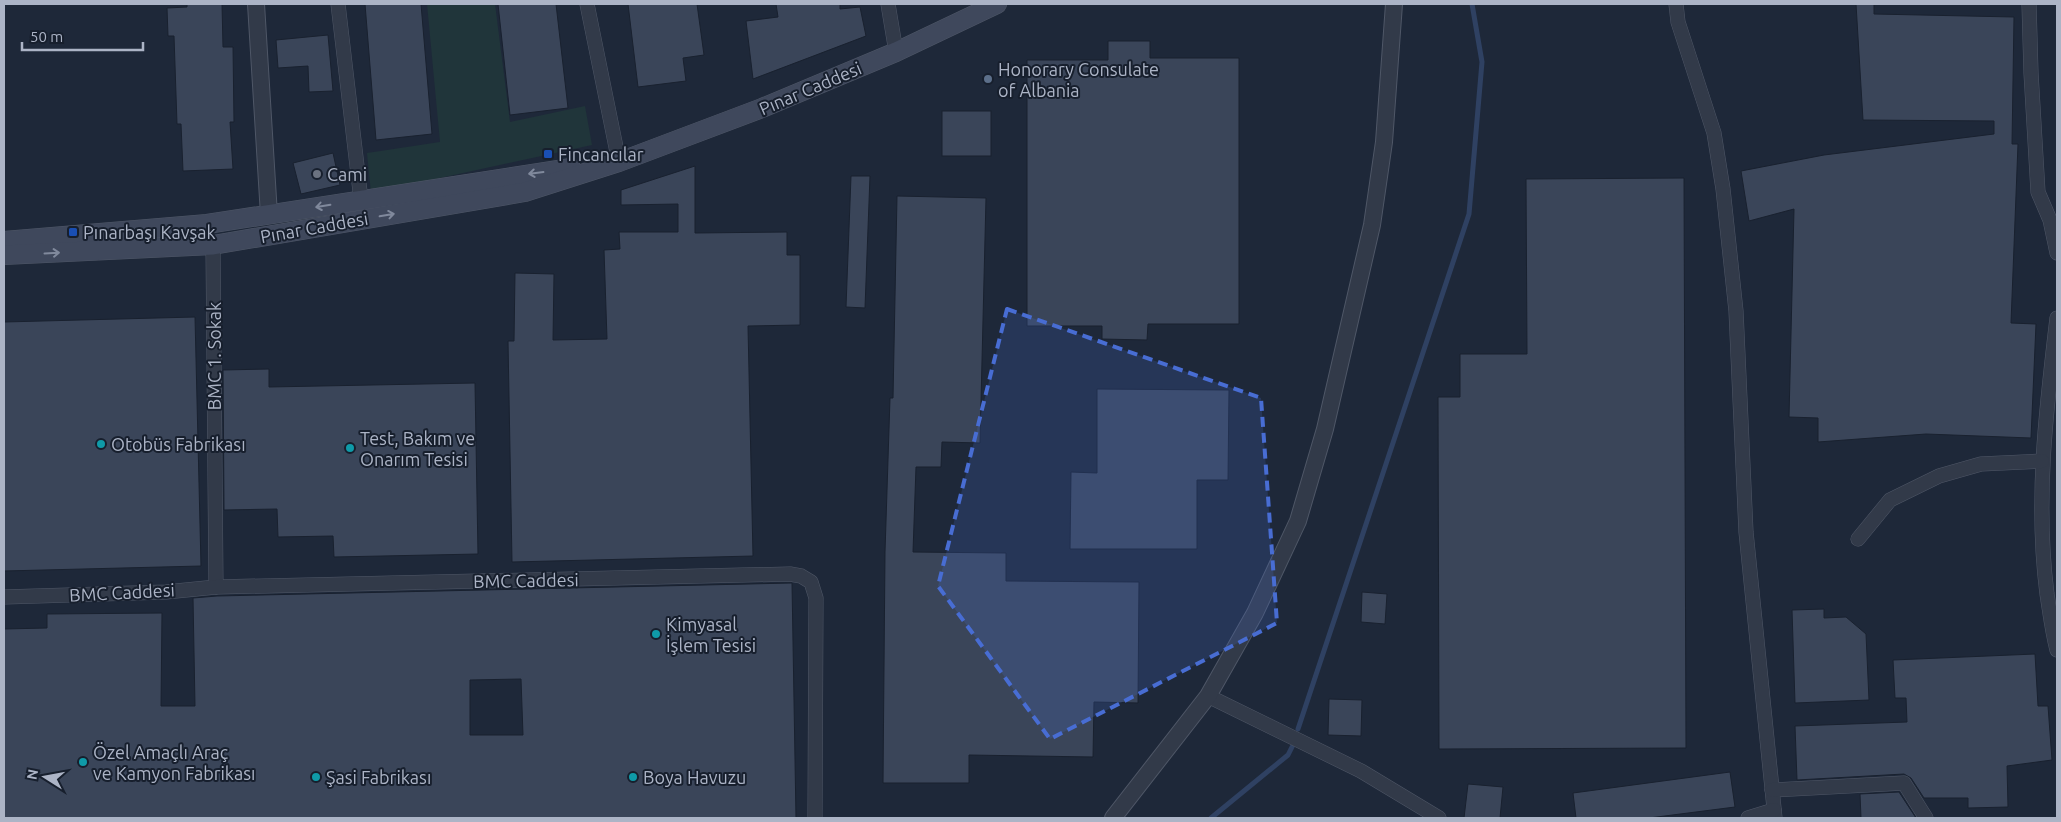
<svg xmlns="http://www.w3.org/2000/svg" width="2061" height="822" font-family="Ubuntu,sans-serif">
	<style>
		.green { fill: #20353a }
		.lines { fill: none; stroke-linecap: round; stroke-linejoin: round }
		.stream { stroke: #2f4162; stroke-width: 5 }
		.building { fill: #3a4559; stroke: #19212f; fill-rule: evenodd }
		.minor-casing { stroke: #4f5767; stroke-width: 15 }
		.tertiary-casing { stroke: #4f5767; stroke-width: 18 }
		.secondary-casing { stroke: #4f5767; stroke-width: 20 }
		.minor { stroke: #323a49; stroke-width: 14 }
		.tertiary { stroke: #323a49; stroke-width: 16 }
		.secondary { stroke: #3f485c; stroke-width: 19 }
		.oneway { stroke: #80899c }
		.marked { fill: #486dd3; fill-opacity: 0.2; stroke: #486dd3; stroke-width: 4; stroke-dasharray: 10 6; stroke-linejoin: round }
		.service-dot { fill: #5c6f8a; stroke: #171f2d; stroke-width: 2 }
		.transit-dot { fill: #1a4fb4; stroke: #171f2d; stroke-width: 2 }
		.worship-dot { fill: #6b7280; stroke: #171f2d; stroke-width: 2 }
		.culture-dot { fill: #0f9aa8; stroke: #171f2d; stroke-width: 2 }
		.labels { text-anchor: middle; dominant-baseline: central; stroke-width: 4; stroke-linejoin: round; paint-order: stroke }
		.poi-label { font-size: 18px; fill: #acb4c6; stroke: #171f2d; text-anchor: start }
		.street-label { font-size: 18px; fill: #acb4c6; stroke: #171f2d }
	</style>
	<rect width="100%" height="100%" fill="#1e2839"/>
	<polygon class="green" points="427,4 495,4 510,122 585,106 592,145 371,193 367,153 440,142"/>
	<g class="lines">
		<g class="stream">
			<polyline points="1298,729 1469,214 1482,62 1472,4"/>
			<polyline points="1211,818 1288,755 1292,747"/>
		</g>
	</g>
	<g class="building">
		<polygon points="187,4 222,4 223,47 233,47 234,122 230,122 233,169 183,171 181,124 177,124 174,36 168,36 167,8 187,7"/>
		<polygon points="365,4 421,4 432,134 376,140"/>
		<polygon points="498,4 556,4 568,108 510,115"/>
		<polygon points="628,4 697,4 704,55 683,58 686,81 638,87"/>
		<polygon points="776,4 840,4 840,9 860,7 866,36 753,79 746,21 778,17"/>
		<polygon points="1856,4 1874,4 1874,14 2014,17 2012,144 2018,144 2011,323 2036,324 2031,438 1926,434 1818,442 1818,418 1789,417 1794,209 1749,221 1741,171 1824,155 1994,134 1994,121 1863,120"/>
		<polygon points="328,35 333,91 309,92 308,66 278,68 276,40"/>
		<polygon points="1108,41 1150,41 1150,58 1239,58 1239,324 1148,324 1147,340 1102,339 1102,326 1027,326 1027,60 1108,60"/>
		<rect x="942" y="111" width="49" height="45"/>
		<polygon points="333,153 340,185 301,194 293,163"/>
		<polygon points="695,166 695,233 787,232 787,255 800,255 800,325 748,326 753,556 512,562 508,341 514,341 515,273 554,274 553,340 607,339 604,250 620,249 619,232 678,232 678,204 621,205 621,190"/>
		<polygon points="851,176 870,176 865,308 846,307"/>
		<polygon points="1684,178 1686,748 1439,749 1438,397 1460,397 1460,354 1527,354 1526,179"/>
		<polygon points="897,196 986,198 980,443 942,442 941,467 916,467 913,552 1006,553 1006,581 1139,582 1138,703 1094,702 1093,757 969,755 969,783 883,783 885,552 890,398 893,398"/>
		<polygon points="195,317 201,566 4,571 4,322"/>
		<polygon points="269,369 269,387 475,383 478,554 334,557 333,536 278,537 277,509 224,510 223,370"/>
		<polygon points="1097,389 1229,390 1228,480 1197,480 1197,549 1070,549 1071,472 1097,473"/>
		<path d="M792 583 796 818H4V629L47 628V614L162 613 161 706H195L193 598 217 596ZM521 679 523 735H470V680Z"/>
		<polygon points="1362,592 1387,594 1385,624 1361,622"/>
		<polygon points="1824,609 1824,618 1846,617 1866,634 1869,700 1795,703 1792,610"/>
		<polygon points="2035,654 2038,706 2048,706 2052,760 2007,766 2008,807 1968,808 1968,798 1924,798 1911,778 1904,774 1797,780 1795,726 1907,722 1906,698 1895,698 1893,660"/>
		<polygon points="1329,699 1362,700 1361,736 1328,735"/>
		<polygon points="1730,772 1735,807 1649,818 1576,818 1573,793"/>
		<polygon points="1468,784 1503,787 1500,818 1464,818"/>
		<polygon points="1899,792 1916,818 1861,818 1860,794"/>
	</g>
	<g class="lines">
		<defs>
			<g id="minor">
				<polyline points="338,4 361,200"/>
				<polyline points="587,4 619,162"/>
				<polyline points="888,4 896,52"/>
				<polyline points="1676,4 1678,22 1714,133 1723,189 1736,311 1746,532 1775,818"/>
				<polyline points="2029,4 2031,73 2038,192 2050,220 2057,253"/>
				<polyline points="213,245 216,587"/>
				<path d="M2057 318C2046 410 2035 502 2047 594 2050 613 2052 631 2057 650"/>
				<polyline points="1858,539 1890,500 1939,476 1981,464 2042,461"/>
				<polyline points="4,597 166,592 216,587 790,574 801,576 811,582 816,598 815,818"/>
				<polyline points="1208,696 1361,771 1439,818"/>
				<polyline points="1772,790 1904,783 1926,818"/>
				<polyline points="1748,818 1774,810"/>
			</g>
			<g id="tertiary">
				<polyline points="256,4 269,215"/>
				<polyline points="1113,818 1208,696 1255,613 1298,521 1325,429 1372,225 1384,142 1394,4"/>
			</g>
			<g id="secondary">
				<polyline points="4,241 207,224 571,168"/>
				<polyline points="4,255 213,245 525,192 619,162 762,108 896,52 997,4"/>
			</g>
		</defs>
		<use href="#minor" class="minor-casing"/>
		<use href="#tertiary" class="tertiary-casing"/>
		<use href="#secondary" class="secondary-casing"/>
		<use href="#minor" class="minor"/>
		<use href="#tertiary" class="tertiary"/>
		<use href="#secondary" class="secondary"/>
	</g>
	<defs><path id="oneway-shaft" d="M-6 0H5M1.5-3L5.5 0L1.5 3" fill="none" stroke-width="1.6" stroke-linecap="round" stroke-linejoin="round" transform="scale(1.25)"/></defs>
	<g class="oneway">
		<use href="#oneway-shaft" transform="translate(536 173) rotate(173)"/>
		<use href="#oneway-shaft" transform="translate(323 206) rotate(171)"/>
		<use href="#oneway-shaft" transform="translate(387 215) rotate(-10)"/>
		<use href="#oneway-shaft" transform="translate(52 253) rotate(-3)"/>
	</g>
	<path class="marked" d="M1007 309 1261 398 1277 623 1050 739 938 586Z"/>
	<circle class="service-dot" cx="988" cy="79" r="5"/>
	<g class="transit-dot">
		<rect x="543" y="149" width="10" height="10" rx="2.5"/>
		<rect x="68" y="227" width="10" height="10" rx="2.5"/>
	</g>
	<circle class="worship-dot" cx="317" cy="174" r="5"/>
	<g class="culture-dot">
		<circle cx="101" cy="444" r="5"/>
		<circle cx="350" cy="448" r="5"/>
		<circle cx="656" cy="634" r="5"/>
		<circle cx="83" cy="762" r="5"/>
		<circle cx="316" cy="777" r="5"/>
		<circle cx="633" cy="777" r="5"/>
	</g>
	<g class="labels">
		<g class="poi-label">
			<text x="998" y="69">Honorary Consulate<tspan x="998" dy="21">of Albania</tspan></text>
			<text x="558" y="154">Fincancılar</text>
			<text x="327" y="174">Cami</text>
			<text x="83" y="232">Pınarbaşı Kavşak</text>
			<text x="360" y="438">Test, Bakım ve<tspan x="360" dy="21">Onarım Tesisi</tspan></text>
			<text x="111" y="444">Otobüs Fabrikası</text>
			<text x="666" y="624">Kimyasal<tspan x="666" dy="21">İşlem Tesisi</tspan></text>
			<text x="93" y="752">Özel Amaçlı Araç<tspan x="93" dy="21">ve Kamyon Fabrikası</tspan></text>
			<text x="326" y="777">Şasi Fabrikası</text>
			<text x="643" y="777">Boya Havuzu</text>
		</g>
		<g class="street-label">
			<text transform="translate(810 88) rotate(-23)">Pınar Caddesi</text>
			<text transform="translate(314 227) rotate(-10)">Pınar Caddesi</text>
			<text transform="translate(214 356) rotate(-90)">BMC 1. Sokak</text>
			<text transform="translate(526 580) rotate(-1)">BMC Caddesi</text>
			<text transform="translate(122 592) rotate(-3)">BMC Caddesi</text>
		</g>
	</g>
	<rect width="2061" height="822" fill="none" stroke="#acb4c6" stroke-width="10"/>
	<g transform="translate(45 777) rotate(281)" stroke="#171f2d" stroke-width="4" paint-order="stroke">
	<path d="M0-4L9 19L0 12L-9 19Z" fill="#acb4c6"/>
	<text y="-8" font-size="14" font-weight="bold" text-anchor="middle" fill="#acb4c6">N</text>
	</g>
	<path d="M22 42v8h121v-8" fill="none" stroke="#acb4c6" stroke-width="2.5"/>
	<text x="30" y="42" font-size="15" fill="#acb4c6" stroke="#171f2d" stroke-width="4" paint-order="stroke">50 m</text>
</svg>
